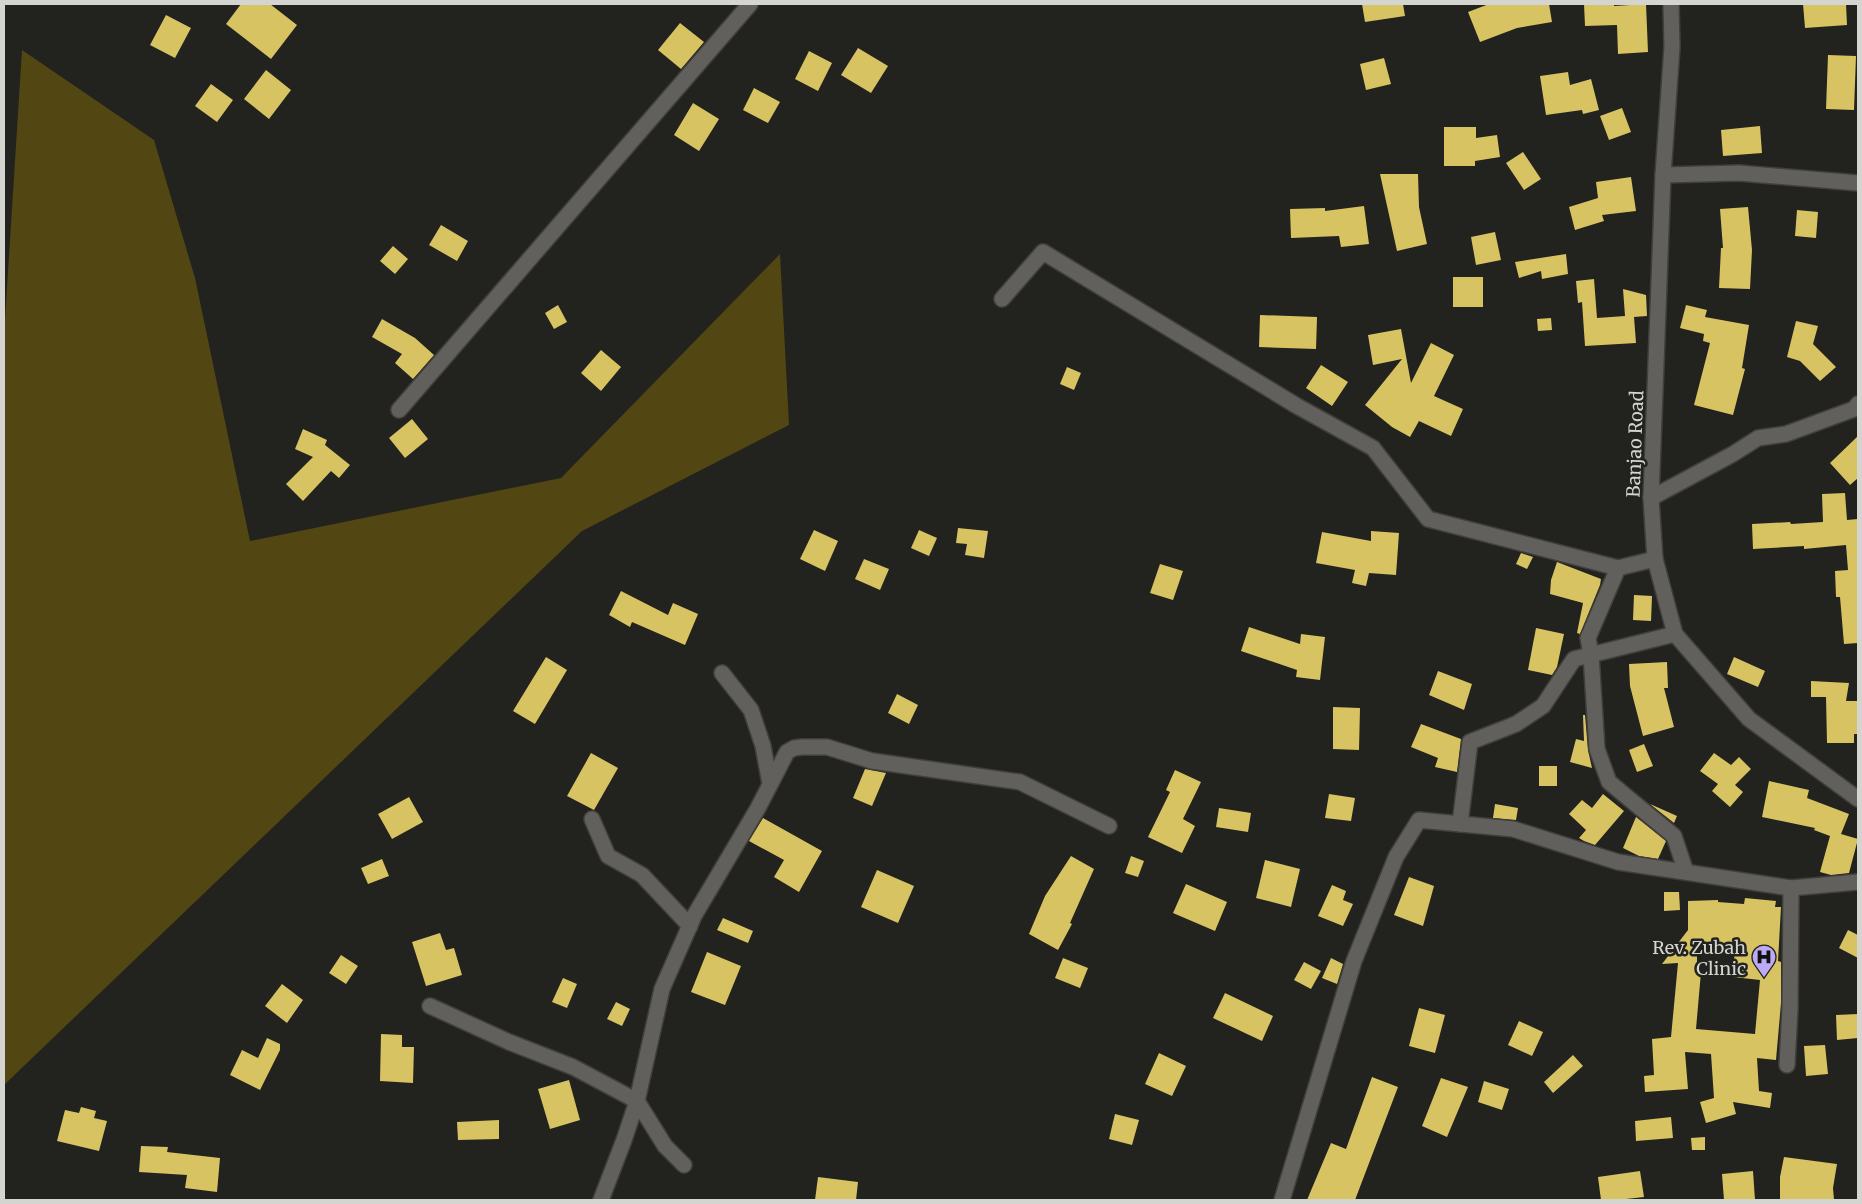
<svg xmlns="http://www.w3.org/2000/svg" width="1862" height="1204" font-family="Merriweather,serif">
	<style>
		.forest { fill: #524712 }
		.building { fill: #d8c362; fill-rule: evenodd }
		.lines { fill: none; stroke-linecap: round; stroke-linejoin: round }
		.minor-casing { stroke: #403f3c; stroke-width: 18 }
		.minor { stroke: #61605c; stroke-width: 15 }
		.labels { text-anchor: middle; dominant-baseline: central; stroke-width: 5; stroke-linejoin: round; paint-order: stroke }
		.street-label { font-size: 18px; fill: #d4d4d1; stroke: #22221e }
		.poi-label { font-size: 18px; fill: #d4d4d1; stroke: #22221e; text-anchor: end }
	</style>
	<rect width="100%" height="100%" fill="#22221e"/>
	<polygon class="forest" points="22,50 154,140 195,278 250,541 561,478 780,254 789,425 582,531 4,1085 4,335"/>
	<g class="building">
		<polygon points="241,4 270,4 297,25 271,59 226,24"/>
		<polygon points="1362,4 1403,4 1405,16 1365,22"/>
		<polygon points="1489,4 1549,4 1552,22 1517,28 1480,42 1468,12"/>
		<polygon points="1584,4 1614,4 1614,6 1646,4 1648,52 1618,54 1617,25 1585,26"/>
		<polygon points="1803,4 1846,4 1847,25 1805,28"/>
		<polygon points="166,15 191,28 175,58 150,45"/>
		<polygon points="680,23 704,42 681,69 658,50"/>
		<polygon points="858,48 888,66 871,93 841,75"/>
		<polygon points="809,51 832,63 818,91 795,79"/>
		<polygon points="1828,55 1856,56 1854,110 1826,109"/>
		<polygon points="1384,58 1391,84 1366,90 1360,64"/>
		<polygon points="266,70 291,90 269,119 244,99"/>
		<polygon points="1568,72 1570,85 1591,79 1599,110 1583,114 1582,110 1546,115 1540,76"/>
		<polygon points="211,84 233,100 217,122 195,106"/>
		<polygon points="754,88 780,102 768,123 743,110"/>
		<polygon points="693,103 719,119 699,151 674,135"/>
		<polygon points="1622,108 1631,132 1609,140 1600,116"/>
		<polygon points="1760,126 1762,153 1723,156 1721,130"/>
		<polygon points="1444,127 1476,127 1476,138 1497,135 1500,157 1475,161 1475,166 1444,166"/>
		<polygon points="1523,152 1541,179 1524,190 1506,163"/>
		<polygon points="1380,174 1418,174 1419,207 1427,244 1397,251"/>
		<polygon points="1631,177 1636,211 1602,215 1604,221 1575,230 1569,207 1598,198 1596,182"/>
		<polygon points="1364,206 1369,244 1341,247 1339,236 1291,238 1290,209 1325,208 1325,211"/>
		<polygon points="1748,207 1752,250 1750,289 1719,288 1721,248 1723,248 1720,209"/>
		<polygon points="1797,210 1818,212 1816,238 1795,236"/>
		<polygon points="441,225 468,241 457,261 429,245"/>
		<polygon points="1495,232 1501,260 1476,265 1471,237"/>
		<polygon points="393,246 408,259 395,274 380,261"/>
		<polygon points="1566,254 1568,274 1542,279 1541,271 1519,278 1515,262"/>
		<rect x="1453" y="277" width="30" height="30"/>
		<polygon points="1594,279 1597,318 1625,316 1623,289 1646,295 1647,316 1634,317 1636,343 1585,346 1582,302 1578,303 1576,281"/>
		<polygon points="558,305 567,322 554,329 545,313"/>
		<polygon points="1686,305 1707,310 1705,317 1749,325 1742,368 1745,369 1733,415 1694,405 1710,343 1703,341 1704,334 1680,328"/>
		<polygon points="1260,315 1317,317 1316,349 1259,347"/>
		<polygon points="1551,318 1552,330 1538,331 1537,319"/>
		<polygon points="382,319 415,338 434,355 413,379 395,363 402,354 372,337"/>
		<polygon points="1796,321 1818,326 1813,344 1836,367 1820,381 1800,361 1787,357"/>
		<polygon points="1401,329 1411,383 1431,343 1454,355 1434,396 1463,409 1451,436 1419,421 1410,437 1392,427 1365,405 1402,359 1373,365 1368,335"/>
		<polygon points="601,350 621,367 601,391 581,373"/>
		<polygon points="1321,365 1348,382 1332,406 1306,388"/>
		<polygon points="1067,367 1081,373 1074,390 1060,384"/>
		<polygon points="412,419 428,439 405,458 389,438"/>
		<polygon points="303,429 327,440 325,445 350,465 339,478 331,471 303,501 286,484 313,457 295,449"/>
		<polygon points="1858,436 1858,478 1850,485 1830,463"/>
		<polygon points="1845,493 1847,520 1858,519 1858,643 1844,644 1840,597 1836,597 1835,571 1848,570 1846,545 1804,549 1804,546 1753,549 1752,524 1790,522 1791,524 1823,522 1822,494"/>
		<polygon points="958,528 988,531 984,558 965,555 967,544 956,543"/>
		<polygon points="814,530 838,541 825,571 800,559"/>
		<polygon points="919,530 937,538 929,556 911,548"/>
		<polygon points="1371,531 1399,533 1396,575 1369,573 1366,586 1352,583 1355,570 1316,563 1322,532 1371,541"/>
		<polygon points="1521,553 1533,557 1527,569 1516,564"/>
		<polygon points="864,559 889,569 880,590 855,579"/>
		<polygon points="1557,562 1601,579 1600,585 1580,634 1577,633 1583,603 1550,594 1551,580"/>
		<polygon points="1160,564 1183,571 1173,600 1150,593"/>
		<polygon points="621,591 668,615 673,603 698,614 685,645 632,622 630,627 609,615"/>
		<polygon points="1634,595 1652,596 1651,621 1633,620"/>
		<polygon points="1249,627 1300,644 1301,634 1325,637 1320,680 1296,677 1297,670 1241,651"/>
		<polygon points="1536,628 1564,634 1557,667 1552,675 1528,670"/>
		<polygon points="546,657 567,670 535,724 513,711"/>
		<polygon points="1734,657 1765,671 1758,687 1727,674"/>
		<polygon points="1667,662 1668,688 1664,688 1674,727 1643,736 1630,686 1629,664"/>
		<polygon points="1438,671 1472,684 1464,710 1429,695"/>
		<polygon points="1811,681 1849,683 1846,701 1858,701 1858,734 1854,734 1854,743 1827,743 1826,697 1811,697"/>
		<polygon points="897,694 918,705 909,724 888,713"/>
		<polygon points="1333,707 1360,708 1359,750 1333,749"/>
		<polygon points="1583,715 1585,715 1588,750 1592,768 1570,762 1576,739 1584,741"/>
		<polygon points="1421,724 1461,739 1457,772 1435,767 1438,758 1411,747"/>
		<polygon points="1644,744 1653,766 1637,772 1629,750"/>
		<polygon points="591,753 618,768 594,810 567,796"/>
		<polygon points="1714,753 1731,765 1739,757 1751,769 1735,785 1743,792 1730,807 1712,791 1718,784 1700,771"/>
		<rect x="1539" y="766" width="18" height="20"/>
		<polygon points="865,769 886,773 872,806 853,798"/>
		<polygon points="1175,770 1201,782 1183,819 1195,826 1182,853 1148,837 1170,792 1166,790"/>
		<polygon points="1769,781 1809,790 1807,798 1849,814 1841,834 1858,839 1849,873 1831,875 1820,872 1830,836 1814,830 1815,828 1762,817"/>
		<polygon points="1329,794 1355,798 1351,821 1325,818"/>
		<polygon points="1603,794 1624,811 1595,845 1584,841 1579,838 1586,830 1569,814 1582,800 1592,808"/>
		<polygon points="409,797 423,822 392,839 378,814"/>
		<polygon points="1495,804 1518,808 1516,820 1493,818"/>
		<polygon points="1650,804 1677,816 1674,823"/>
		<polygon points="1219,808 1251,813 1248,832 1216,827"/>
		<polygon points="1636,817 1666,841 1658,859 1639,856 1623,848"/>
		<polygon points="763,818 822,851 799,892 774,877 784,860 749,841"/>
		<polygon points="1071,856 1094,869 1070,923 1072,924 1058,950 1029,934 1045,896"/>
		<polygon points="1131,856 1144,861 1138,877 1125,873"/>
		<polygon points="382,859 389,876 368,884 361,868"/>
		<polygon points="1265,860 1300,869 1291,907 1256,898"/>
		<polygon points="877,870 914,886 898,923 861,907"/>
		<polygon points="1409,877 1434,886 1423,926 1394,915"/>
		<polygon points="1186,884 1227,902 1215,931 1173,913"/>
		<polygon points="1332,885 1346,891 1343,900 1353,904 1343,926 1318,916"/>
		<polygon points="1664,892 1679,892 1680,910 1664,911"/>
		<path d="M1745 898 1776 901 1775 907H1781L1778 961 1781 962V1003L1776 1060 1757 1058 1759 1091 1772 1093 1770 1108 1733 1102 1736 1114 1706 1123 1700 1102 1714 1098 1711 1054 1685 1052 1688 1089 1645 1092 1644 1076 1654 1075 1652 1039 1671 1037 1678 963 1662 964 1688 930V901L1718 900V902L1744 904ZM1697 946H1735L1733 977 1760 980 1755 1034 1696 1029 1701 972H1697Z"/>
		<polygon points="723,918 753,931 748,943 717,930"/>
		<polygon points="1848,930 1858,935 1858,958 1839,948"/>
		<polygon points="440,933 446,950 454,948 462,975 426,986 412,942"/>
		<polygon points="707,952 741,966 725,1005 691,992"/>
		<polygon points="341,955 358,966 346,984 329,973"/>
		<polygon points="1063,958 1088,968 1080,988 1055,978"/>
		<polygon points="1331,958 1343,964 1337,984 1322,978"/>
		<polygon points="1304,962 1321,971 1311,989 1294,980"/>
		<polygon points="563,978 577,984 567,1008 552,1002"/>
		<polygon points="282,984 303,1000 287,1023 265,1006"/>
		<polygon points="1225,993 1273,1016 1262,1041 1213,1018"/>
		<polygon points="616,1002 630,1009 622,1026 607,1019"/>
		<polygon points="1419,1008 1445,1015 1435,1053 1409,1046"/>
		<polygon points="1858,1014 1858,1038 1837,1040 1836,1015"/>
		<polygon points="1519,1021 1543,1032 1532,1056 1508,1045"/>
		<polygon points="381,1034 402,1035 402,1047 414,1047 413,1083 380,1081"/>
		<polygon points="267,1038 280,1044 280,1050 260,1090 230,1075 242,1050 258,1058"/>
		<polygon points="1825,1045 1828,1074 1806,1076 1804,1046"/>
		<polygon points="1159,1053 1186,1066 1172,1096 1145,1084"/>
		<polygon points="1573,1055 1583,1066 1553,1093 1544,1082"/>
		<polygon points="1372,1077 1398,1087 1355,1200 1307,1200 1331,1143 1346,1149"/>
		<polygon points="1441,1078 1468,1087 1447,1137 1422,1126"/>
		<polygon points="569,1080 580,1120 550,1129 538,1089"/>
		<polygon points="1484,1081 1509,1089 1502,1110 1478,1102"/>
		<polygon points="81,1107 96,1111 94,1118 107,1121 99,1151 57,1141 65,1110 79,1113"/>
		<polygon points="1115,1114 1139,1120 1132,1145 1109,1139"/>
		<polygon points="1671,1117 1673,1138 1636,1141 1635,1121"/>
		<polygon points="499,1120 499,1139 458,1140 457,1122"/>
		<polygon points="1705,1137 1705,1150 1692,1150 1691,1138"/>
		<polygon points="141,1146 168,1147 167,1152 220,1158 217,1192 185,1188 187,1175 139,1172"/>
		<polygon points="1784,1157 1837,1164 1833,1188 1834,1200 1780,1200 1780,1177"/>
		<polygon points="1640,1171 1644,1197 1617,1200 1601,1200 1598,1177"/>
		<polygon points="1753,1171 1755,1200 1724,1200 1722,1174"/>
		<polygon points="818,1177 858,1182 856,1200 815,1200"/>
	</g>
	<g class="lines">
		<defs>
			<g id="minor">
				<polyline points="1671,4 1672,47 1663,175 1651,498 1655,559 1675,634 1749,719 1858,799"/>
				<polyline points="1663,175 1739,173 1858,183"/>
				<polyline points="1002,299 1043,252 1297,406 1373,448 1428,519 1618,568 1655,559"/>
				<polyline points="399,410 750,4"/>
				<polyline points="1651,498 1733,454 1758,438 1786,434 1854,409 1858,404"/>
				<polyline points="1618,568 1588,638 1591,655 1597,749 1609,782 1674,836 1686,872"/>
				<polyline points="722,673 751,710 763,746 770,784"/>
				<polyline points="592,819 608,856 642,875 690,926"/>
				<polyline points="1460,824 1470,742 1516,724 1543,706 1574,659 1675,634"/>
				<polyline points="430,1006 509,1042 573,1067 637,1101 624,1140 601,1200"/>
				<polyline points="1787,1065 1790,1009 1791,888"/>
				<polyline points="684,1165 665,1146 637,1101 662,989 694,916 758,808 787,752 794,748 802,747 827,747 872,761 1020,782 1109,826"/>
				<polyline points="1282,1200 1354,961 1396,857 1419,820 1513,829 1618,862 1791,888 1858,882"/>
			</g>
		</defs>
		<use href="#minor" class="minor-casing"/>
		<use href="#minor" class="minor"/>
	</g>
	<defs>
		<symbol id="hospital-pin" viewBox="-11 -11 22 30"><path d="M0 17L-7.5 6A9.5 9.5 0 1 1 7.5 6Z" fill="#bcaaf6" stroke="#22221e"/><path d="M-5-5h3v3.5h4V-5h3V5h-3V1.5h-4V5h-3Z" fill="#111"/></symbol>
	</defs>
	<g fill-rule="evenodd">
		<use href="#hospital-pin" x="1750" y="943" width="28" height="38"/>
	</g>
	<g class="labels">
		<g class="street-label">
			<text transform="translate(1635 444) rotate(-88)">Banjao Road</text>
		</g>
		<g class="poi-label">
			<text x="1746" y="947">Rev. Zubah<tspan x="1746" dy="21">Clinic</tspan></text>
		</g>
	</g>
	<rect width="1862" height="1204" fill="none" stroke="#d4d4d1" stroke-width="10"/>
</svg>
